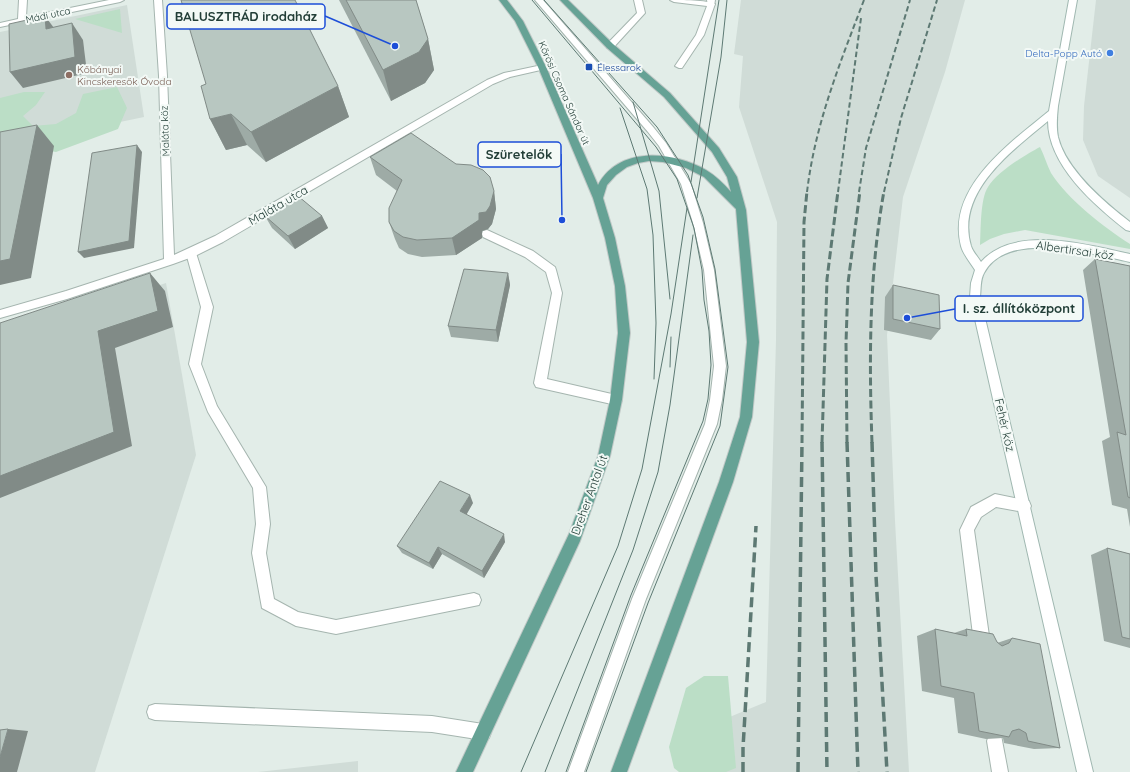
<svg xmlns="http://www.w3.org/2000/svg" width="1130" height="772" font-family="Quicksand,sans-serif">
	<style>
		.built { fill: #d0dcd7 }
		.green { fill: #bbdec6 }
		.lines { fill: none; stroke-linecap: round; stroke-linejoin: round }
		.lane-casing { stroke: #a5b5af; stroke-width: 2 }
		.street-casing { stroke: #a5b5af; stroke-width: 2 }
		.secondary-casing { stroke: #a0b8b1; stroke-width: 2 }
		.primary-casing { stroke: #c1c9c7; stroke-width: 2 }
		.lane { fill: #fff; fill-rule: evenodd }
		.street { fill: #fff; fill-rule: evenodd }
		.secondary { fill: #fff; fill-rule: evenodd }
		.primary { fill: #66a295; fill-rule: evenodd }
		.tram { stroke: #5d7973; stroke-width: 1 }
		.rail-far2 { stroke: #5d7973; stroke-width: 2; stroke-dasharray: 5.5 3; stroke-linecap: butt }
		.rail-far1 { stroke: #5d7973; stroke-width: 3; stroke-dasharray: 8 3.5; stroke-linecap: butt }
		.rail { stroke: #5d7973; stroke-width: 3.5; stroke-dasharray: 10 5; stroke-linecap: butt }
		.wall { fill: #9eaba6 }
		.shaded-wall { fill: #818b87 }
		.building { fill: #b8c7c1; stroke: #818b87 }
		.shop-dot { fill: #3f7fe0; stroke: #f3f9f6; stroke-width: 1.5 }
		.transit-dot { fill: #1a4fb4; stroke: #f3f9f6; stroke-width: 1.5 }
		.education-dot { fill: #8d6e63; stroke: #f3f9f6; stroke-width: 1.5 }
		.labels { text-anchor: middle; dominant-baseline: central; stroke-width: 4; stroke-linejoin: round; paint-order: stroke }
		.far-street-label { font-size: 10px; fill: #223e37; stroke: #f3f9f6 }
		.far-shop-label { font-size: 10px; fill: #366cbe; stroke: #f3f9f6; text-anchor: end }
		.far-transit-label { font-size: 10px; fill: #164399; stroke: #f3f9f6; text-anchor: start }
		.far-education-label { font-size: 10px; fill: #785e54; stroke: #f3f9f6; text-anchor: start }
		.street-label { font-size: 12px; fill: #223e37; stroke: #f3f9f6 }
		.leader { fill: none; stroke: #1d4ed8; stroke-width: 1.5 }
		.callout-dot { fill: #1d4ed8; stroke: #f3f9f6; stroke-width: 1.5 }
		.callout { fill: #f3f9f6; stroke: #1d4ed8; stroke-width: 1.5 }
		.callout-label { font-size: 13px; text-anchor: middle; font-weight: bold; fill: #223e37 }
	</style>
	<rect width="100%" height="100%" fill="#e2ede8"/>
	<g class="built">
		<polygon points="741,0 965,0 945,72 903,197 887,335 895,521 909,772 721,772 720,721 766,702 776,340 777,222 739,107 743,56 734,54"/>
		<polygon points="1096,0 1130,0 1130,198 1098,176 1083,140 1084,106"/>
		<polygon points="127,5 144,117 0,147 0,32"/>
		<polygon points="166,283 196,455 95,772 0,772 0,337"/>
		<polygon points="358,761 358,772 258,772"/>
	</g>
	<g class="green">
		<polygon points="120,9 122,33 75,19"/>
		<polygon points="117,87 127,108 118,129 56,152 38,149 0,154 0,98 24,92 45,92 36,105 23,116 33,126 56,124 76,113 83,94"/>
		<path d="M1040 147C1044 155 1047 165 1051 173 1068 200 1104 227 1130 244V249L1025 230 1004 234 990 239 980 245C981 230 980 199 988 187 997 172 1025 155 1040 147Z"/>
		<polygon points="704,676 728,676 736,768 726,772 679,772 674,768 669,747 686,688"/>
	</g>
	<g class="lines">
		<defs>
			<g id="lane">
				<polygon points="535,0 543,0 654,128 666,143 691,184 703,223 714,270 726,366 722,400 717,424 646,599 584,772 568,772 632,599 705,424 710,400 714,366 704,270 693,223 681,184 659,146 648,132"/>
				<polygon points="634,0 642,0 645,13 613,48 607,48 607,44 637,13"/>
				<path d="M670 0C681 0 707 0 715 4L704 35 682 68H679L675 66 696 35 707 6 674 2Z"/>
				<polygon points="487,230 533,251 555,267 556,270 562,293 547,379 616,395 620,396 622,400 620,404 616,405 536,387 534,383 552,293 546,272 525,257 483,237 482,234 483,231"/>
				<polygon points="191,249 195,250 196,253 213,307 201,364 217,406 266,487 270,524 266,553 274,599 298,612 336,620 474,593 479,595 481,600 479,605 336,634 296,626 262,608 252,553 256,524 253,488 208,412 189,364 201,307 186,253 187,250"/>
				<polygon points="995,494 1029,501 1031,506 1029,511 1024,512 996,507 981,517 974,530 990,643 987,648 982,651 977,648 974,643 960,530 971,507"/>
				<polygon points="155,704 432,716 483,724 489,726 491,732 489,738 483,740 432,732 155,720 149,718 147,712 149,706"/>
				<polygon points="995,733 1001,735 1008,772 992,772 987,741 989,735"/>
			</g>
			<g id="street">
				<polygon points="19,0 27,0 26,17 109,0 124,0 120,2 0,27 0,23 18,19"/>
				<polygon points="154,0 162,0 167,76 174,255 215,236 487,80 504,73 542,65 546,67 545,69 510,77 493,84 223,242 195,256 173,264 67,299 0,318 0,310 66,291 164,259 159,76"/>
				<polygon points="707,0 715,0 714,6 708,6"/>
			</g>
			<path id="secondary" d="M1069 0H1077L1058 106C1057 116 1056 127 1058 137 1066 170 1104 202 1130 222V231L1126 230C1094 205 1048 165 1048 121 1012 151 955 192 971 246 973 252 978 257 981 262 1014 224 1088 245 1130 254V262C1093 254 1007 229 984 273 980 280 981 289 980 297L1093 772H1077L970 297 971 283 975 270C970 262 963 254 961 246 946 188 1010 143 1049 111Z"/>
			<path id="primary" d="M499 0H507L523 21 546 67 598 185C619 146 672 151 706 170 716 176 724 184 731 192L727 177 712 152 664 97 607 48 560 0H568L613 44 670 93 719 148 737 177 746 210 759 342 752 417 733 482 627 772H611L719 482 740 417 747 342 736 209 704 177 686 168 663 162 649 161 638 163 627 167 616 175 607 185 603 198 615 238 625 286 630 333 622 400 610 456 580 541 473 772H456L569 534 598 456 610 400 618 333 615 286 605 238 593 198 538 67 515 21Z"/>
		</defs>
		<use href="#lane" class="lane-casing"/>
		<use href="#street" class="street-casing"/>
		<use href="#secondary" class="secondary-casing"/>
		<use href="#primary" class="primary-casing"/>
		<use href="#lane" class="lane"/>
		<use href="#street" class="street"/>
		<use href="#secondary" class="secondary"/>
		<use href="#primary" class="primary"/>
		<g class="tram">
			<polyline points="532,0 656,147 677,179 694,228 702,270 704,300 709,331 711,365 708,399 703,421 631,595 566,772"/>
			<polyline points="544,0 657,127 688,175 703,217 715,269 728,367 720,426 648,603 586,772"/>
			<polyline points="633,102 659,191 670,299"/>
			<polyline points="620,108 647,189 653,235 656,323 654,379"/>
			<polyline points="691,182 719,0"/>
			<polyline points="697,198 721,57 727,0"/>
			<polyline points="670,367 671,337"/>
			<polyline points="521,772 618,546 642,469 671,314 687,208"/>
			<polyline points="545,772 633,550 658,472 670,405 693,235"/>
		</g>
		<g class="rail-far2">
			<path d="M807 192C815 124 840 63 864 0"/>
			<polyline points="838,192 861,18"/>
			<polyline points="859,192 866,148 910,0"/>
			<polyline points="884,192 901,118 937,0"/>
		</g>
		<g class="rail-far1">
			<polyline points="802,443 804,222 807,191"/>
			<polyline points="822,443 827,279 838,191"/>
			<polyline points="847,443 846,343 848,283 860,191"/>
			<path d="M872 443C869 359 869 274 884 191"/>
		</g>
		<g class="rail">
			<polyline points="822,442 827,772"/>
			<polyline points="847,442 858,772"/>
			<polyline points="872,442 876,576 887,772"/>
			<polyline points="743,772 743,748 756,526"/>
			<polyline points="798,772 802,442"/>
		</g>
	</g>
	<g class="wall">
		<polygon points="339,0 416,0 428,39 434,70 425,83 391,101"/>
		<polygon points="338,86 349,117 266,162 247,145 226,150 210,119"/>
		<polygon points="370,157 494,191 496,209 492,224 488,229 482,231 482,238 456,255 422,257 408,254 399,248 395,239 389,222 397,191 376,175"/>
		<polygon points="265,216 322,216 328,228 295,249 272,228"/>
		<polygon points="1095,259 1130,266 1130,527 1127,509 1112,505 1102,441 1110,437 1083,270"/>
		<polygon points="508,273 510,285 498,342 451,337 448,326"/>
		<polygon points="893,285 940,329 931,340 884,330 885,297"/>
		<polygon points="473,503 466,514 505,542 484,578 442,554 433,569 402,553 397,546"/>
		<polygon points="1107,548 1130,554 1130,648 1104,641 1091,555"/>
		<polygon points="935,629 954,633 966,629 997,643 1012,638 1060,748 1034,749 1004,743 1003,738 986,739 958,733 954,698 922,691 917,636"/>
	</g>
	<g class="shaded-wall">
		<polygon points="45,16 57,32 46,29"/>
		<polygon points="72,23 83,40 87,73 23,88 10,72"/>
		<polygon points="428,39 434,70 425,83 391,101 383,70"/>
		<polygon points="338,86 349,117 266,162 251,132"/>
		<polygon points="231,114 247,145 226,150 210,119"/>
		<polygon points="37,125 54,146 31,278 0,285 0,261"/>
		<polygon points="137,145 142,152 134,248 84,258 78,252"/>
		<polygon points="494,191 496,209 492,224 488,229 482,231 482,238 456,255 452,238 479,213"/>
		<polygon points="322,216 328,228 295,249 288,236"/>
		<polygon points="150,273 165,291 173,327 115,348 132,446 0,498 0,476 98,331"/>
		<polygon points="508,273 510,285 498,342 496,330"/>
		<polygon points="470,495 473,503 464,519 460,511"/>
		<polygon points="504,534 505,542 484,578 482,571"/>
		<polygon points="438,547 442,554 433,569 429,563"/>
		<polygon points="8,729 28,731 17,772 0,772 0,757"/>
	</g>
	<g class="building">
		<polygon points="181,0 295,0 338,86 251,132 231,114 210,119 201,86 206,84"/>
		<polygon points="346,0 416,0 428,39 419,52 383,70"/>
		<polygon points="45,16 46,29 72,23 75,57 10,72 9,24"/>
		<polygon points="37,125 10,259 0,261 0,132"/>
		<polygon points="411,133 456,164 471,165 483,170 490,177 494,191 490,206 486,212 479,213 479,220 452,238 417,240 403,237 394,231 389,222 389,208 402,180 370,157"/>
		<polygon points="137,145 129,241 78,252 92,153"/>
		<polygon points="298,196 322,216 288,236 265,216"/>
		<polygon points="1095,259 1130,266 1130,498 1128,497 1117,432 1126,435"/>
		<polygon points="464,269 508,273 496,330 448,326"/>
		<polygon points="150,273 158,311 98,331 114,432 0,476 0,323"/>
		<polygon points="893,285 939,295 940,329 893,319"/>
		<polygon points="440,481 470,495 460,511 504,534 482,571 438,547 429,563 397,546"/>
		<polygon points="1107,548 1130,554 1130,639 1122,637"/>
		<polygon points="935,629 967,636 966,629 993,634 997,642 1002,646 1009,643 1012,638 1040,644 1060,748 1028,741 1026,733 1019,729 1012,731 1009,737 979,731 974,693 941,686"/>
		<polygon points="8,729 0,757 0,730"/>
	</g>
	<circle class="shop-dot" cx="1110" cy="53" r="4"/>
	<rect class="transit-dot" x="585" y="63" width="8" height="8" rx="2"/>
	<circle class="education-dot" cx="69" cy="75" r="4"/>
	<g class="labels">
		<g class="far-street-label">
			<text transform="translate(48 15) rotate(-12)">Mádi utca</text>
			<text transform="translate(564 93) rotate(66)">Kőrösi Csoma Sándor út</text>
			<text transform="translate(165 131) rotate(-92)">Maláta köz</text>
		</g>
		<g class="far-shop-label">
			<text x="1102" y="53">Delta-Popp Autó</text>
		</g>
		<g class="far-transit-label">
			<text x="597" y="67">Élessarok</text>
		</g>
		<g class="far-education-label">
			<text x="77" y="69">Kőbányai<tspan x="77" dy="12">Kincskeresők Óvoda</tspan></text>
		</g>
		<g class="street-label">
			<text transform="translate(278 205) rotate(-30)">Maláta utca</text>
			<text transform="translate(1075 250) rotate(8)">Albertirsai köz</text>
			<text transform="translate(1005 425) rotate(77)">Fehér köz</text>
			<text transform="translate(589 495) rotate(-70)">Dreher Antal út</text>
		</g>
	</g>
	<path class="leader" d="M395 46L325 16M562 220L561 154M907 318L955 309"/>
	<g class="callout-dot">
		<circle cx="395" cy="46" r="4"/>
		<circle cx="562" cy="220" r="4"/>
		<circle cx="907" cy="318" r="4"/>
	</g>
	<g class="callout">
		<rect x="167" y="4" width="158" height="25" rx="4"/>
		<rect x="478" y="142" width="83" height="25" rx="4"/>
		<rect x="955" y="296" width="128" height="25" rx="4"/>
	</g>
	<g class="callout-label">
		<text x="246" y="21">BALUSZTRÁD irodaház</text>
		<text x="519" y="159">Szüretelők</text>
		<text x="1019" y="313">I. sz. állítóközpont</text>
	</g>
</svg>
